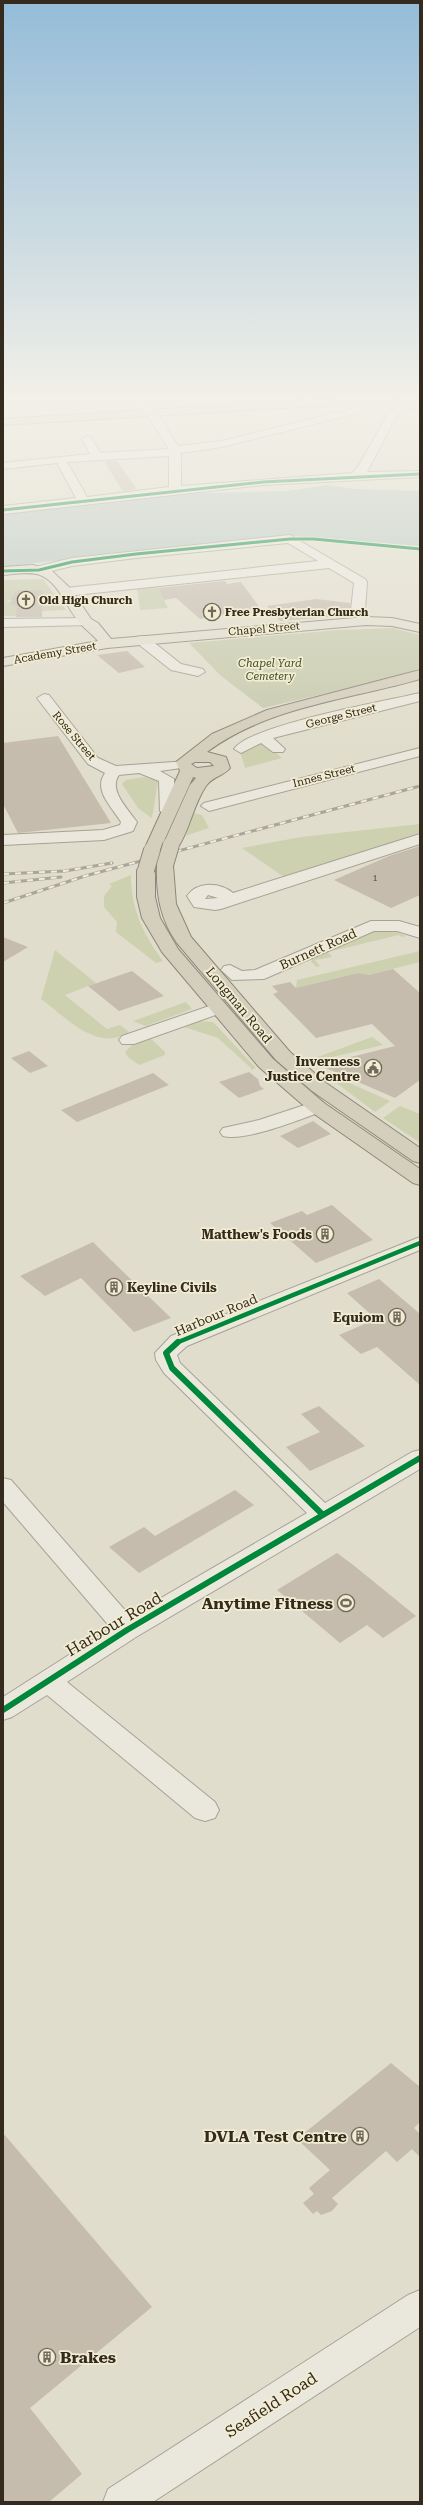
<svg xmlns="http://www.w3.org/2000/svg" width="423" height="2505" font-family="'Roboto Serif',serif">
	<style>
		.green { fill: #cdd1af }
		.cemetery { fill: #c8cbae }
		.water { fill: #b7c7bf }
		.building { fill: #c5bcad }
		.lines { fill: none; stroke-linecap: round; stroke-linejoin: round }
		.minor-casing { stroke: #a6a295; stroke-width: 2 }
		.major-casing { stroke: #8c877c; stroke-width: 2 }
		.highway-casing { stroke: #8c877c; stroke-width: 2 }
		.minor { fill: #eae7dd; fill-rule: evenodd }
		.major { fill: #e1decf; fill-rule: evenodd }
		.highway { fill: #d4cebc; fill-rule: evenodd }
		.rail-casing { stroke: #a9a69d; stroke-width: 3 }
		.rail { stroke: #f2edd2; stroke-width: 2; stroke-dasharray: 6; stroke-linecap: butt }
		.highway-bridge-casing { stroke: #8c877c; stroke-width: 18; stroke-linecap: butt }
		.highway-bridge { stroke: #d4cebc; stroke-width: 16 }
		.cycleway-far2-casing { stroke: #f2edd2; stroke-width: 4.5 }
		.cycleway-far1-casing { stroke: #f2edd2; stroke-width: 7 }
		.cycleway-casing { stroke: #f2edd2; stroke-width: 8 }
		.cycleway-far2 { stroke: #00873e; stroke-width: 3 }
		.cycleway-far1 { stroke: #00873e; stroke-width: 4.5 }
		.cycleway { stroke: #00873e; stroke-width: 6 }
		.labels { text-anchor: middle; dominant-baseline: central; stroke-width: 3.5; stroke-linejoin: round; paint-order: stroke }
		.far-number-label { font-size: 9px; fill: #584f42 }
		.far-poi-label { font-size: 11px; font-weight: bold; fill: #342b1e; stroke: #f2edd2; text-anchor: start }
		.far-street-label { font-size: 11px; fill: #342b1e; stroke: #f2edd2 }
		.far-park-label { font-size: 11px; font-style: italic; fill: #404f26; stroke: #f2edd2 }
		.street-label { font-size: 13px; fill: #342b1e; stroke: #f2edd2 }
		.poi-label { font-size: 13px; font-weight: bold; fill: #342b1e; stroke: #f2edd2; text-anchor: end }
		.near-poi-label { font-size: 16px; font-weight: bold; fill: #342b1e; stroke: #f2edd2; text-anchor: end }
		.near-street-label { font-size: 16px; fill: #342b1e; stroke: #f2edd2 }
	</style>
	<rect width="100%" height="100%" fill="#e1ddcc"/>
	<g class="green">
		<polygon points="262,741 282,758 245,768 240,751"/>
		<polygon points="144,777 158,781 152,818 138,808 122,784 126,780"/>
		<polygon points="193,813 202,815 209,828 185,836"/>
		<polygon points="420,824 420,832 410,838 287,879 242,848 301,837"/>
		<path d="M131 875C131 909 143 934 163 961L156 963 116 932 117 922 104 907V896L112 886 109 884Z"/>
		<polygon points="375,930 392,930 406,936 402,937 399,935 328,952 332,957 315,960 320,966 317,967 311,962 312,959"/>
		<path d="M55 950 96 983 65 995 107 1029 120 1025 129 1032C97 1053 66 1017 41 999Z"/>
		<polygon points="420,951 420,962 369,975 358,973 296,988 297,980"/>
		<polygon points="186,1002 192,1009 146,1026 133,1021"/>
		<polygon points="200,1021 213,1022 256,1068 251,1070 251,1068 218,1038 184,1027"/>
		<polygon points="149,1037 165,1052 165,1055 139,1065 128,1057 125,1052 133,1044"/>
		<polygon points="372,1037 383,1045 320,1060 315,1058"/>
		<polygon points="338,1078 390,1101 375,1112 331,1079"/>
		<polygon points="400,1106 420,1114 419,1142 383,1118"/>
	</g>
	<g class="cemetery">
		<polygon points="43,579 66,610 42,611 43,591 13,592 18,599 6,601 17,604 17,616 3,616 3,580"/>
		<polygon points="157,586 168,608 140,610 137,587"/>
		<polygon points="393,628 420,635 420,668 388,679 263,708 220,675 189,643 338,630"/>
	</g>
	<polygon class="water" points="326,485 354,489 420,491 420,546 294,536 186,545 3,567 3,513 168,494 288,491"/>
	<g class="building">
		<polygon points="108,461 117,461 137,489 123,491 105,463"/>
		<polygon points="225,581 227,584 241,582 260,608 200,619 176,598 164,600 158,588"/>
		<polygon points="20,590 43,591 42,617 16,617 17,606 10,604 14,592"/>
		<polygon points="316,599 350,603 350,610 330,617 280,621 267,606"/>
		<polygon points="127,651 145,667 119,673 97,655"/>
		<polygon points="58,736 111,823 18,833 3,804 3,743"/>
		<polygon points="420,846 420,895 391,908 334,880 389,856"/>
		<polygon points="3,937 28,947 3,962"/>
		<polygon points="393,969 420,993 420,1080 395,1098 319,1065 395,1046 372,1024 316,1038 273,994 278,992 272,986 290,982 296,988 358,973 369,975"/>
		<polygon points="132,971 164,996 119,1011 88,986"/>
		<polygon points="29,1051 48,1066 30,1073 11,1058"/>
		<polygon points="249,1072 258,1079 260,1086 264,1089 239,1098 219,1082"/>
		<polygon points="153,1073 169,1085 77,1122 61,1110"/>
		<polygon points="313,1121 331,1134 298,1148 280,1136"/>
		<polygon points="332,1205 373,1240 316,1263 270,1223 302,1211 307,1215"/>
		<polygon points="93,1242 112,1261 171,1318 134,1332 81,1278 45,1296 20,1276"/>
		<polygon points="379,1279 420,1314 420,1385 377,1347 361,1354 339,1335 376,1319 347,1293"/>
		<polygon points="319,1406 365,1446 310,1471 286,1447 320,1432 301,1414"/>
		<polygon points="235,1490 254,1505 139,1573 109,1547 144,1527 155,1536"/>
		<polygon points="337,1553 352,1564 416,1616 383,1638 367,1625 340,1643 277,1590"/>
		<polygon points="391,2063 420,2087 420,2122 414,2128 420,2134 420,2157 412,2149 397,2162 386,2151 332,2198 338,2204 332,2211 321,2215 317,2211 313,2214 303,2203 314,2194 309,2188 330,2170 297,2139"/>
		<polygon points="3,2133 152,2307 30,2408 82,2474 49,2502 3,2502"/>
	</g>
	<g class="lines">
		<defs>
			<g id="minor">
				<path d="M124 398C154 398 163 424 178 446L222 441 355 408 360 411 359 413 222 447 181 453V486L352 473 358 467 389 412 400 403 405 406 398 413 367 472 420 471V477L263 485 3 514V506L76 498 57 463 3 469V463L90 454 82 439 87 436 91 437 100 453 169 449 145 412ZM169 456V487L87 497 67 462Z"/>
				<polygon points="216,398 228,398 240,408 235,411"/>
				<polygon points="300,398 313,398 319,403 314,406"/>
				<polygon points="290,535 365,579 367,582 365,610 373,621 371,624 361,624 351,610 354,583 329,568 66,596 60,592 66,588 318,561 288,543 136,558 72,566 39,574 33,570 35,567 72,558"/>
				<polygon points="86,618 91,619 93,622 91,625 3,627 3,619"/>
				<polygon points="142,636 147,637 181,664 203,669 205,672 198,676 171,670 137,643 135,640 137,637"/>
				<path d="M420 693V701L273 738 285 749 283 752H273L261 743 241 753 234 749C250 725 386 701 420 693Z"/>
				<path d="M44 694 49 695 98 758 116 766 188 761 190 764 188 767 160 771 174 779 176 811 173 814 168 816 160 811 159 781 139 773 119 775C108 790 128 809 137 822L133 831 104 840 3 845V835L103 830 120 825 121 822C111 806 93 790 105 773L88 764 37 698Z"/>
				<polygon points="420,748 420,756 209,811 201,806 204,803"/>
				<path d="M420 834V844L221 909 215 910 194 907 187 896C197 881 220 882 233 893ZM208 895 218 898 205 899Z"/>
				<polygon points="371,921 399,921 420,927 420,938 397,931 374,931 264,979 232,980 221,970 224,966 230,965 242,971 255,970"/>
				<polygon points="218,1003 224,1004 227,1008 224,1012 134,1044 122,1044 119,1040 122,1036"/>
				<path d="M317 1101 324 1103 327 1107 324 1111C300 1119 246 1142 223 1136L220 1132 223 1128 259 1120Z"/>
				<polygon points="420,1237 420,1250 187,1346 177,1355 180,1363 325,1503 412,1452 420,1450 420,1469 136,1637 67,1682 215,1802 219,1810 215,1818 205,1821 195,1818 47,1695 12,1717 3,1720 3,1697 111,1628 3,1502 3,1478 11,1480 130,1616 307,1513 164,1373 156,1360 155,1353 171,1336"/>
				<polygon points="420,2290 420,2327 153,2502 103,2502 108,2489 408,2295"/>
			</g>
			<path id="major" d="M33 565 51 570 71 589 91 619 98 623 111 639 366 617 392 618 420 624V632L392 626 366 625 107 648 3 666V658L98 641C92 634 86 630 81 624 67 610 60 583 40 575 29 571 15 574 3 575V567Z"/>
			<g id="highway">
				<polygon points="343,398 392,398 396,402 420,403 420,409 393,408 383,402 3,425 3,419"/>
				<path d="M420 670V679C348 700 269 706 207 752L226 757 230 768C224 776 213 776 206 786 193 805 190 830 177 849H165L163 845 190 785 196 778 193 777 158 854H146L144 850 180 771 176 762 212 734 267 710ZM195 762H210L214 766 197 768 191 764Z"/>
				<path d="M165 860 171 861 173 865 176 904 191 937 290 1052 326 1083 420 1148V1163L413 1161 312 1091 276 1060 177 943C160 919 156 894 157 865L159 861Z"/>
				<polygon points="146,865 152,866 155,870 155,897 160,918 178,949 273,1059 324,1103 420,1169 420,1185 413,1183 310,1111 259,1067 162,952 142,918 137,897 137,870 140,866"/>
			</g>
		</defs>
		<use href="#minor" class="minor-casing"/>
		<use href="#major" class="major-casing"/>
		<use href="#highway" class="highway-casing"/>
		<use href="#minor" class="minor"/>
		<use href="#major" class="major"/>
		<use href="#highway" class="highway"/>
		<defs>
			<g id="rail">
				<polyline points="3,874 65,871 112,863"/>
				<polyline points="3,883 61,877"/>
				<polyline points="3,903 85,876 420,786"/>
			</g>
		</defs>
		<use href="#rail" class="rail-casing"/>
		<use href="#rail" class="rail"/>
		<defs>
			<g id="highway-bridge">
				<polyline points="165,865 171,845"/>
				<polyline points="146,870 152,850"/>
			</g>
		</defs>
		<use href="#highway-bridge" class="highway-bridge-casing"/>
		<use href="#highway-bridge" class="highway-bridge"/>
		<defs>
			<g id="cycleway-far2">
				<polyline points="3,510 263,482 420,474"/>
				<polyline points="3,571 39,570 72,562 136,554 290,539 314,539 420,549"/>
			</g>
			<polyline id="cycleway-far1" points="176,1343 420,1243"/>
			<g id="cycleway">
				<polyline points="178,1342 166,1353 172,1368 322,1514"/>
				<polyline points="3,1710 127,1630 420,1458"/>
			</g>
		</defs>
		<use href="#cycleway-far2" class="cycleway-far2-casing"/>
		<use href="#cycleway-far1" class="cycleway-far1-casing"/>
		<use href="#cycleway" class="cycleway-casing"/>
		<use href="#cycleway-far2" class="cycleway-far2"/>
		<use href="#cycleway-far1" class="cycleway-far1"/>
		<use href="#cycleway" class="cycleway"/>
	</g>
	<linearGradient id="sky" x2="0" y2="1"><stop stop-color="#94bcd8"/><stop offset="0.53" stop-color="#f2f0e8"/><stop offset="1" stop-color="#f2f0e8" stop-opacity="0"/></linearGradient>
	<rect width="423" height="749" fill="url(#sky)"/>
	<defs>
		<symbol id="church-ring" viewBox="-11 -11 22 22"><circle r="9.5" fill="#f2edd2" stroke="#71695b" stroke-width="1.5"/><path d="M-1.2-6h2.4v3.5h3.3v2.4h-3.3V6h-2.4V-.1h-3.3v-2.4h3.3Z" fill="#71695b"/></symbol>
		<symbol id="civic-ring" viewBox="-11 -11 22 22"><circle r="9.5" fill="#f2edd2" stroke="#71695b" stroke-width="1.5"/><path d="M-.6-6.5H3V-4.5H.6V-3L4-1V1h2V6H-6V1h2V-1L-.6-3ZM-1.2 2.5V6h2.4V2.5Z" fill="#71695b"/></symbol>
		<symbol id="building-ring" viewBox="-11 -11 22 22"><circle r="9.5" fill="#f2edd2" stroke="#71695b" stroke-width="1.5"/><path d="M-4-6H4V6H1V3H-1V6H-4ZM-2.5-4.3h1.7v1.8h-1.7ZM.8-4.3h1.7v1.8H.8ZM-2.5-1h1.7V.8h-1.7ZM.8-1h1.7V.8H.8Z" fill="#71695b"/></symbol>
		<symbol id="stadium-ring" viewBox="-11 -11 22 22"><circle r="9.5" fill="#f2edd2" stroke="#71695b" stroke-width="1.5"/><path d="M0-5a6.5 5 0 1 0 0 10a6.5 5 0 1 0 0-10ZM-3.5-1.8h7v3.6h-7Z" fill="#71695b"/></symbol>
	</defs>
	<g fill-rule="evenodd">
		<use href="#church-ring" x="16" y="590" width="20" height="20"/>
		<use href="#church-ring" x="202" y="602" width="20" height="20"/>
		<use href="#civic-ring" x="363" y="1058" width="20" height="20"/>
		<use href="#building-ring" x="315" y="1224" width="20" height="20"/>
		<use href="#building-ring" x="104" y="1277" width="20" height="20"/>
		<use href="#building-ring" x="387" y="1307" width="20" height="20"/>
		<use href="#stadium-ring" x="336" y="1593" width="20" height="20"/>
		<use href="#building-ring" x="350" y="2126" width="20" height="20"/>
		<use href="#building-ring" x="37" y="2347" width="20" height="20"/>
	</g>
	<g class="labels">
		<g class="far-number-label">
			<text x="375" y="878">1</text>
		</g>
		<g class="far-poi-label">
			<text x="39" y="600">Old High Church</text>
			<text x="225" y="612">Free Presbyterian Church</text>
		</g>
		<g class="far-street-label">
			<text transform="translate(264 629) rotate(-5)">Chapel Street</text>
			<text transform="translate(55 653) rotate(-10)">Academy Street</text>
			<text transform="translate(341 716) rotate(-14)">George Street</text>
			<text transform="translate(74 736) rotate(50)">Rose Street</text>
			<text transform="translate(324 776) rotate(-14)">Innes Street</text>
		</g>
		<g class="far-park-label">
			<text x="270" y="663">Chapel Yard<tspan x="270" dy="13">Cemetery</tspan></text>
		</g>
		<g class="street-label">
			<text transform="translate(318 949) rotate(-24)">Burnett Road</text>
			<text transform="translate(239 1005) rotate(50)">Longman Road</text>
			<text transform="translate(216 1315) rotate(-23)">Harbour Road</text>
		</g>
		<g class="poi-label">
			<text x="360" y="1061">Inverness<tspan x="360" dy="15">Justice Centre</tspan></text>
			<text x="312" y="1234">Matthew's Foods</text>
			<text x="127" y="1287" text-anchor="start">Keyline Civils</text>
			<text x="384" y="1317">Equiom</text>
		</g>
		<g class="near-poi-label">
			<text x="333" y="1603">Anytime Fitness</text>
			<text x="347" y="2136">DVLA Test Centre</text>
			<text x="60" y="2357" text-anchor="start">Brakes</text>
		</g>
		<g class="near-street-label">
			<text transform="translate(114 1624) rotate(-31)">Harbour Road</text>
			<text transform="translate(271 2405) rotate(-33)">Seafield Road</text>
		</g>
	</g>
	<rect width="423" height="2505" fill="none" stroke="#342b1e" stroke-width="8"/>
</svg>
